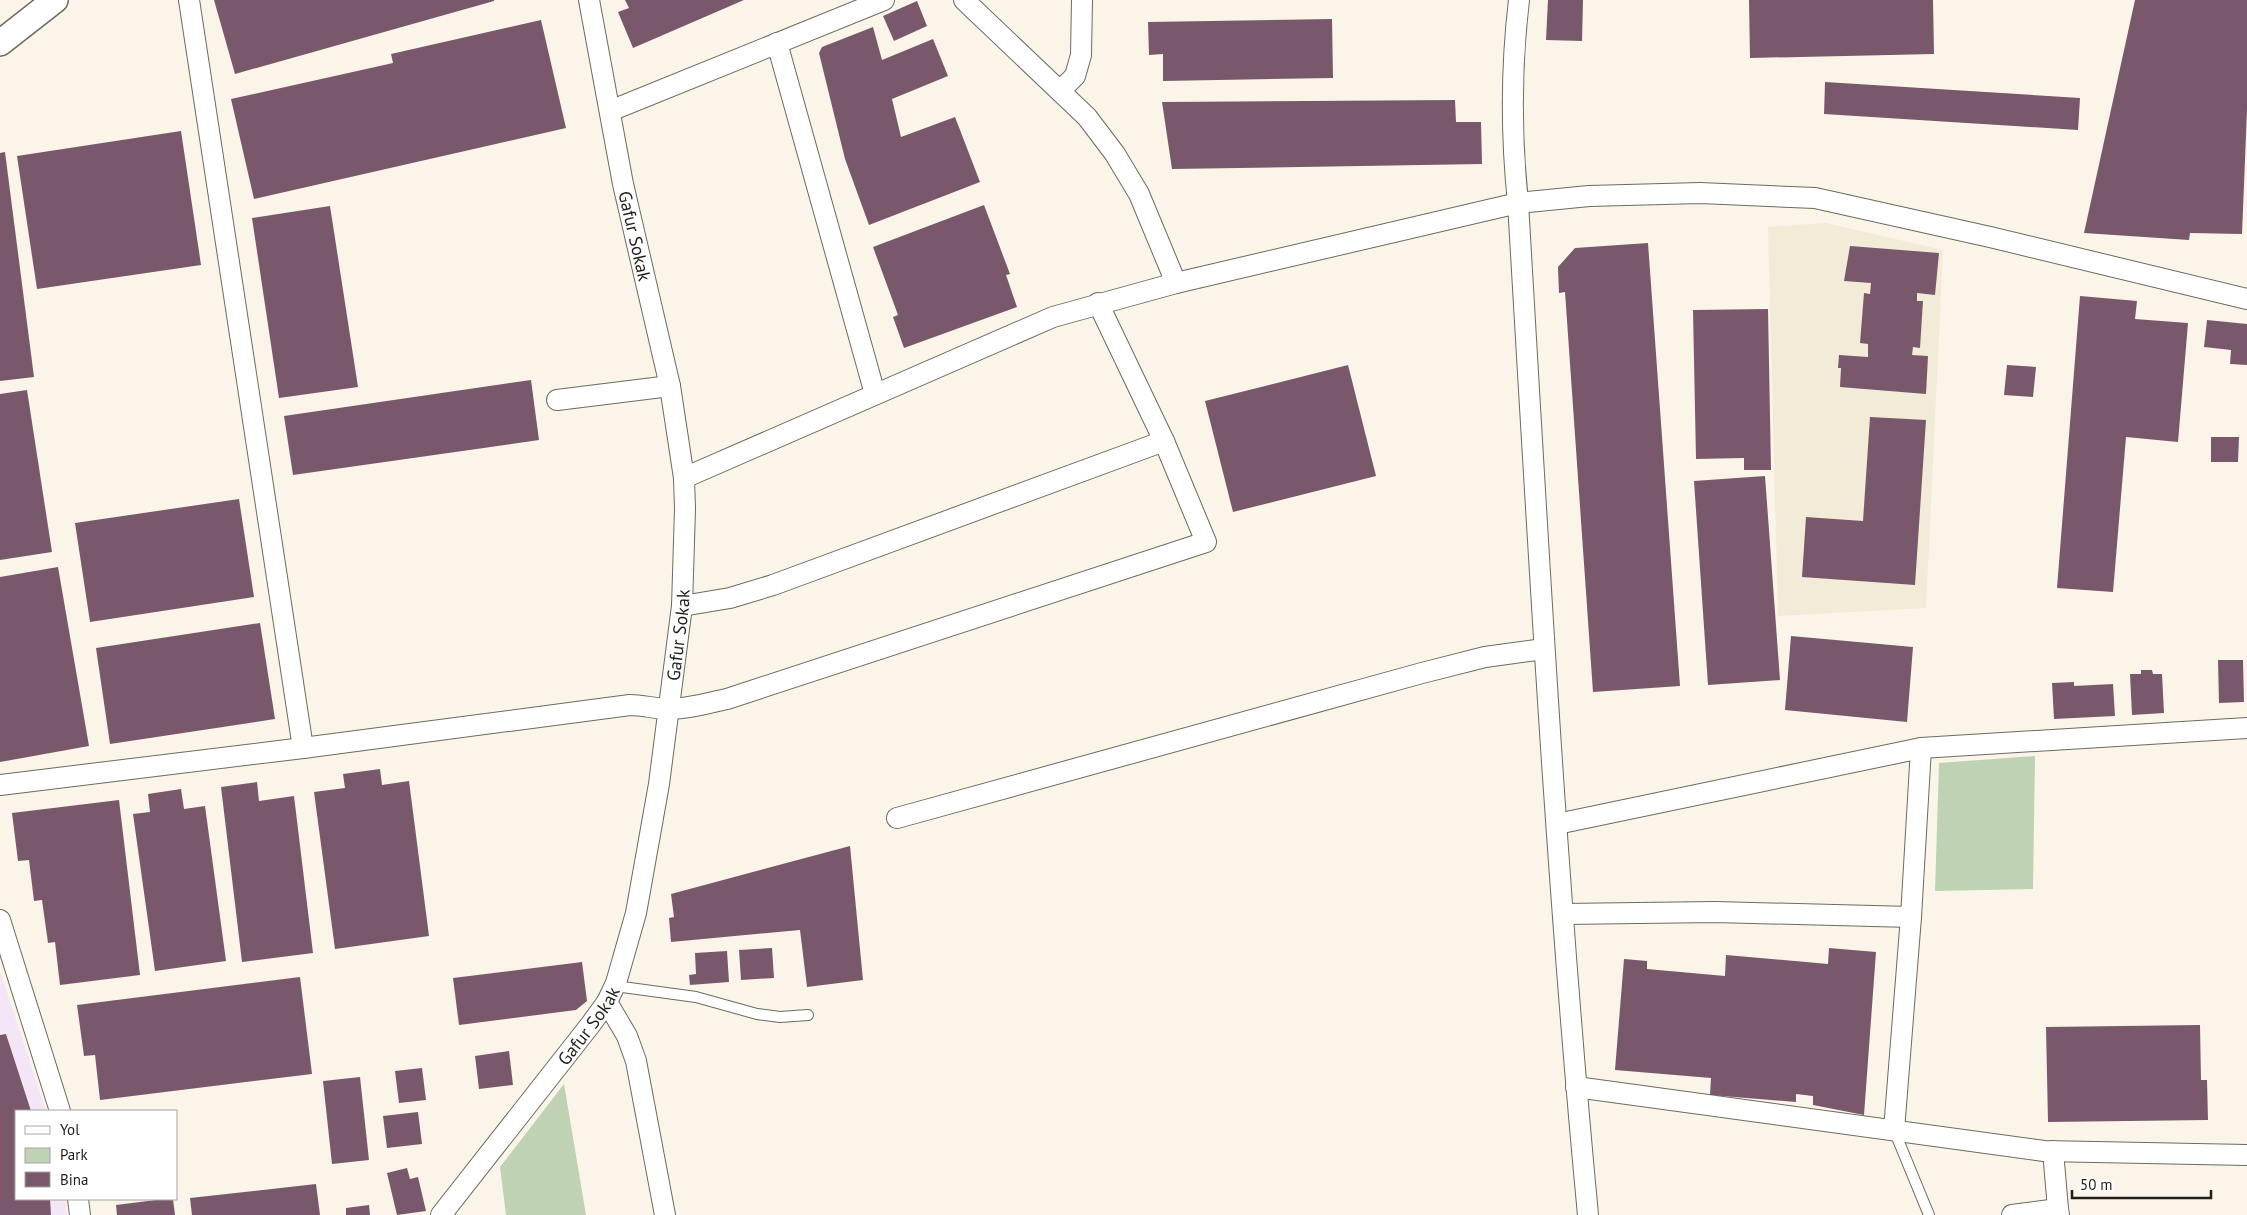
<svg xmlns="http://www.w3.org/2000/svg" width="2247" height="1215" font-family="'PT Sans',sans-serif">
	<style>
		.built { fill: #f2ebd7 }
		.industrial { fill: #f4e5f9 }
		.green { fill: #bfd2b4 }
		.building { fill: #7a586c }
		.lines { fill: none; stroke-linecap: round; stroke-linejoin: round }
		.service-casing { stroke: #6e6a5f; stroke-width: 12 }
		.minor-casing { stroke: #6e6a5f; stroke-width: 22 }
		.tertiary-casing { stroke: #6e6a5f; stroke-width: 28 }
		.service { stroke: #fff; stroke-width: 10 }
		.minor { stroke: #fff; stroke-width: 20 }
		.tertiary { stroke: #fff; stroke-width: 25 }
		.labels { text-anchor: middle; dominant-baseline: central; stroke-width: 5; stroke-linejoin: round; paint-order: stroke }
		.street-label { font-size: 18px; fill: #1f1e19; stroke: #fff }
	</style>
	<rect width="100%" height="100%" fill="#faf5e8"/>
	<polygon class="built" points="1826,223 1943,250 1926,608 1778,616 1768,227"/>
	<polygon class="industrial" points="0,971 46,1111 16,1111 16,1199 65,1199 67,1215 0,1215"/>
	<g class="green">
		<polygon points="2035,756 2033,889 1935,891 1939,763"/>
		<polygon points="564,1084 586,1215 506,1215 500,1167"/>
	</g>
	<g class="building">
		<polygon points="214,0 494,0 494,1 235,74"/>
		<polygon points="625,0 744,0 633,48 618,12 629,8"/>
		<polygon points="1548,0 1583,0 1582,41 1546,40"/>
		<polygon points="1749,0 1933,0 1934,54 1750,58"/>
		<polygon points="2135,0 2247,0 2247,110 2242,234 2190,233 2189,240 2084,233"/>
		<polygon points="917,1 927,26 894,41 883,16"/>
		<polygon points="1332,19 1333,78 1163,81 1163,54 1149,55 1148,22"/>
		<polygon points="541,20 566,128 254,199 231,99 393,63 391,54"/>
		<polygon points="873,27 882,60 933,39 948,76 892,99 901,137 955,117 980,182 869,225 845,159 819,53 822,47"/>
		<polygon points="1825,82 2080,98 2078,130 1824,114"/>
		<polygon points="1455,100 1456,122 1481,122 1482,164 1172,169 1162,102"/>
		<polygon points="181,131 201,265 37,289 17,156"/>
		<polygon points="5,152 34,377 0,381 0,153"/>
		<polygon points="984,205 1010,274 1006,275 1017,307 904,348 893,317 898,315 873,247"/>
		<polygon points="330,206 358,387 279,398 252,218"/>
		<polygon points="1648,243 1680,686 1593,692 1565,292 1559,293 1558,267 1575,248"/>
		<polygon points="1850,246 1939,253 1935,295 1917,293 1917,301 1923,301 1920,348 1913,347 1912,355 1928,356 1926,394 1840,387 1841,368 1838,368 1839,355 1868,357 1868,344 1860,343 1864,293 1870,294 1871,283 1844,281"/>
		<polygon points="2080,296 2137,301 2135,319 2188,323 2178,442 2126,437 2113,592 2057,588"/>
		<polygon points="1768,309 1771,470 1744,470 1744,458 1696,459 1693,310"/>
		<polygon points="2207,320 2247,324 2247,365 2230,364 2231,350 2204,347"/>
		<polygon points="1348,365 1376,476 1233,512 1205,401"/>
		<polygon points="2007,365 2036,367 2033,397 2004,395"/>
		<polygon points="531,380 539,440 293,475 284,416"/>
		<polygon points="27,390 52,552 0,560 0,394"/>
		<polygon points="1870,417 1926,420 1915,585 1802,577 1806,517 1863,521"/>
		<polygon points="2211,437 2239,437 2238,462 2211,462"/>
		<polygon points="1765,476 1780,680 1708,685 1694,481"/>
		<polygon points="239,499 254,597 90,622 75,523"/>
		<polygon points="58,567 89,746 0,762 0,577"/>
		<polygon points="260,623 275,719 110,744 96,648"/>
		<polygon points="1791,636 1913,647 1907,722 1785,710"/>
		<polygon points="2218,660 2243,660 2244,702 2219,703"/>
		<polygon points="2141,670 2152,670 2153,674 2162,674 2164,713 2132,715 2130,674 2141,674"/>
		<polygon points="2074,682 2074,686 2113,684 2115,716 2054,719 2052,683"/>
		<polygon points="380,769 382,785 409,781 429,936 335,949 314,792 345,788 343,774"/>
		<polygon points="257,782 259,801 294,796 313,953 242,962 221,787"/>
		<polygon points="181,789 184,809 205,806 226,961 155,971 133,814 150,812 148,794"/>
		<polygon points="119,800 140,975 60,985 55,942 48,943 42,900 34,901 29,860 18,861 12,813"/>
		<polygon points="850,846 863,980 807,987 800,930 671,942 669,918 674,917 671,894"/>
		<polygon points="772,948 774,978 741,980 739,950"/>
		<polygon points="1829,948 1876,952 1864,1115 1813,1105 1813,1096 1796,1094 1796,1102 1710,1095 1711,1078 1615,1070 1624,959 1647,961 1647,969 1725,976 1726,955 1828,964"/>
		<polygon points="727,951 729,982 690,985 689,975 696,974 695,953"/>
		<polygon points="582,962 587,1001 576,1010 459,1025 453,978"/>
		<polygon points="300,977 312,1074 100,1100 95,1055 84,1056 77,1005"/>
		<polygon points="2200,1025 2201,1080 2207,1080 2208,1120 2048,1122 2046,1027"/>
		<polygon points="6,1034 31,1111 16,1111 16,1199 50,1199 51,1215 0,1215 0,1035"/>
		<polygon points="509,1051 513,1085 479,1089 475,1056"/>
		<polygon points="422,1068 426,1100 399,1103 395,1071"/>
		<polygon points="360,1077 369,1160 332,1164 323,1081"/>
		<polygon points="418,1112 422,1144 387,1148 383,1116"/>
		<polygon points="407,1168 410,1179 418,1177 426,1211 397,1215 387,1173"/>
		<polygon points="316,1184 320,1215 192,1215 190,1198"/>
		<polygon points="164,1199 173,1199 175,1215 117,1215 116,1205"/>
		<polygon points="369,1205 370,1215 346,1215 346,1208"/>
	</g>
	<g class="lines">
		<defs>
			<g id="service">
				<polyline points="615,986 696,997 757,1014 780,1017 808,1015"/>
				<polyline points="1894,1130 1929,1215"/>
			</g>
			<g id="minor">
				<polyline points="964,0 1087,117 1115,154 1139,194 1176,283"/>
				<path d="M1519 0C1511 67 1511 136 1518 203L1589 196 1700 193 1815 198 1990 237 2247 299"/>
				<polyline points="777,43 875,394"/>
				<polyline points="1060,91 1075,76 1081,55 1082,0"/>
				<polyline points="610,111 884,0"/>
				<polyline points="557,400 670,386"/>
				<path d="M684 478 1053 317 1176 283 1518 203C1538 540 1556 878 1588 1215"/>
				<polyline points="682,606 730,598 773,585 1164,441"/>
				<path d="M303 748 630 705C643 705 656 709 669 709 688 709 708 703 727 699L1206 542 1164 441 1098 303"/>
				<polyline points="0,785 303,748 189,0"/>
				<polyline points="897,818 1422,673 1485,657 1544,649"/>
				<polyline points="1557,824 1921,748 2247,728"/>
				<polyline points="1563,914 1715,912 1911,917"/>
				<polyline points="0,920 60,1111"/>
				<polyline points="607,1002 627,1036 636,1061 665,1215"/>
				<polyline points="1576,1087 2044,1151 2247,1155"/>
				<polyline points="1894,1130 1911,917 1921,748"/>
				<polyline points="2053,1151 2058,1209"/>
				<polyline points="78,1199 80,1215"/>
				<path id="s1" d="M441 1215 591 1024 607 1002 616 983 636 913 659 784 682 606 685 509 684 478 670 386 623 184 589 0"/>
				<polyline points="2012,1215 2058,1209 2059,1215"/>
			</g>
			<polyline id="tertiary" points="0,43 55,0"/>
		</defs>
		<use href="#service" class="service-casing"/>
		<use href="#minor" class="minor-casing"/>
		<use href="#tertiary" class="tertiary-casing"/>
		<use href="#service" class="service"/>
		<use href="#minor" class="minor"/>
		<use href="#tertiary" class="tertiary"/>
	</g>
	<g class="labels">
		<g class="street-label">
			<text transform="translate(635 236) rotate(77)">Gafur Sokak</text>
			<text stroke="none"><textPath href="#s1" startOffset="645">Gafur Sokak</textPath></text>
			<text stroke="none"><textPath href="#s1" startOffset="240">Gafur Sokak</textPath></text>
		</g>
	</g>
	<rect x="15" y="1110" width="162" height="90" fill="#ffffff" stroke="#a5a5a3"/>
	<rect x="25" y="1126" width="25" height="8" fill="#ffffff" stroke="#a5a5a3"/>
	<text x="60" y="1135" font-size="15" fill="#1f1e19">Yol</text>
	<rect x="25" y="1148" width="25" height="15" fill="#bfd2b4" stroke="#a5a5a3"/>
	<text x="60" y="1160" font-size="15" fill="#1f1e19">Park</text>
	<rect x="25" y="1172" width="25" height="15" fill="#7a586c" stroke="#a5a5a3"/>
	<text x="60" y="1185" font-size="15" fill="#1f1e19">Bina</text>
	<path d="M2072 1190v8h139v-8" fill="none" stroke="#1f1e19" stroke-width="2.5"/>
	<text x="2080" y="1190" font-size="15" fill="#1f1e19" stroke="#ffffff" stroke-width="4" paint-order="stroke">50 m</text>
</svg>
